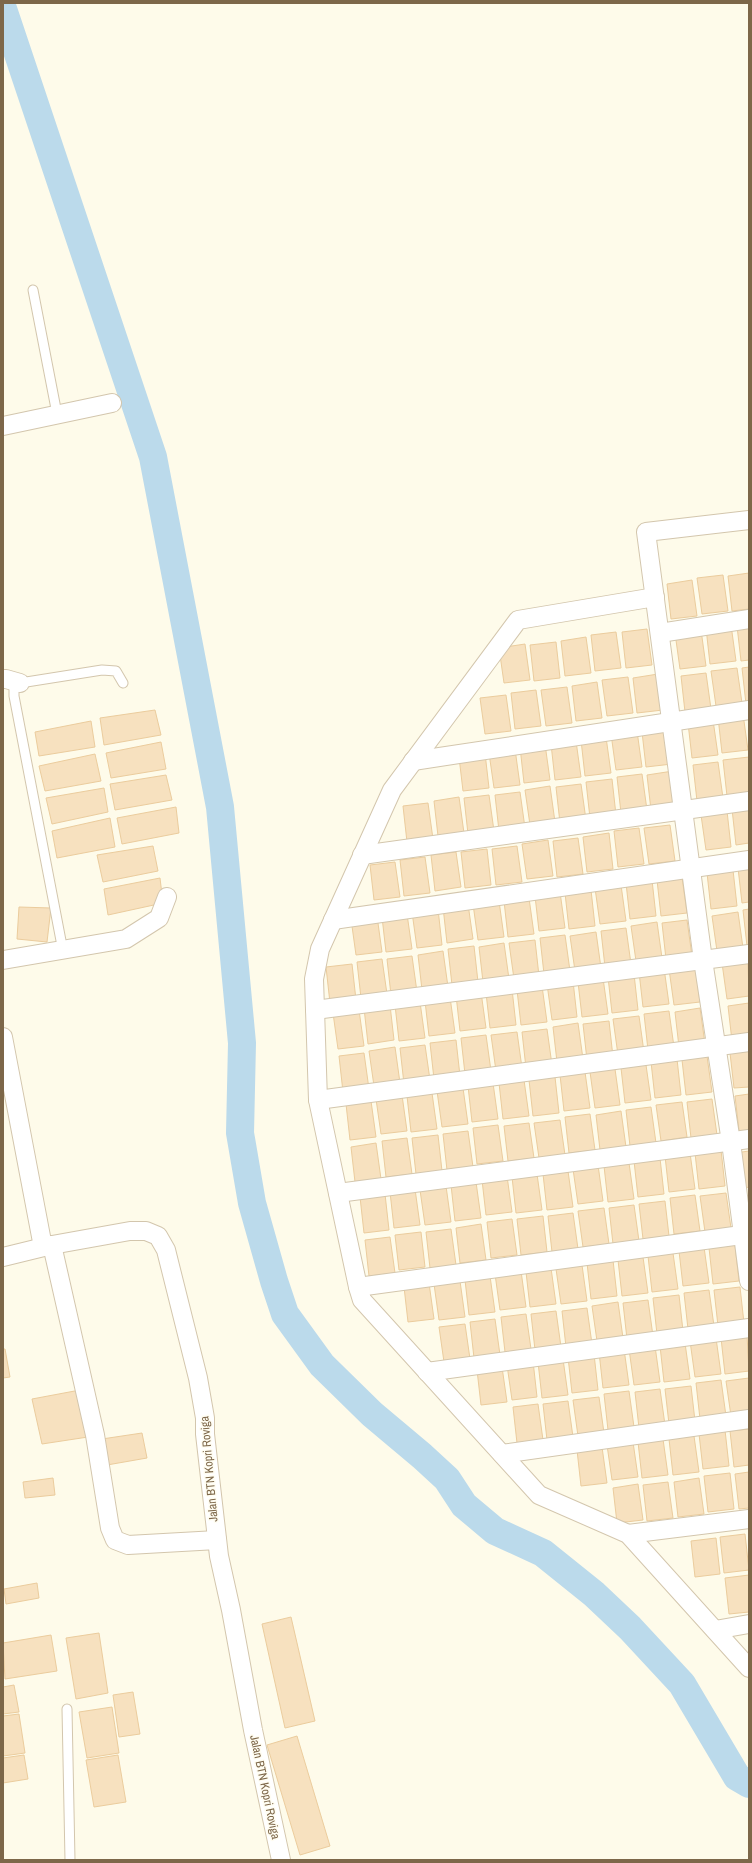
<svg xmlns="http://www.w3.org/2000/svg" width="752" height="1863" font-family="'Archivo Narrow',sans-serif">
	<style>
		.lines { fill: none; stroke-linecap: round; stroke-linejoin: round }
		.river { stroke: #bbdaeb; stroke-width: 28 }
		.building { fill: #f7e1bf; stroke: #ebcc9d }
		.service-casing { stroke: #d3c6ad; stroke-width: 11 }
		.minor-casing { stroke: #d3c6ad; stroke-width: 20 }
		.service { stroke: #fff; stroke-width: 9 }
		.minor { stroke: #fff; stroke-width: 18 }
		.labels { text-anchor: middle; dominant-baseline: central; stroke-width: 3; stroke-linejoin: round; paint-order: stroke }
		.street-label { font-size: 12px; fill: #7d6749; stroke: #fffdf2 }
	</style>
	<rect width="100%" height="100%" fill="#fefbea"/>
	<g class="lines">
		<polyline class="river" points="3,9 153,457 220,807 242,1043 240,1133 252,1203 274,1281 285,1314 322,1365 372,1414 422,1456 447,1479 464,1505 495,1531 543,1553 594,1594 630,1628 682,1684 737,1777 749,1784"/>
	</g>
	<g class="building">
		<polygon points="749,573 749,609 732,611 728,576"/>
		<polygon points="723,575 728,611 702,614 697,578"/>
		<polygon points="692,580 697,616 671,619 667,584"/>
		<polygon points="749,624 749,660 741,661 737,626"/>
		<polygon points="731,625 736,661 710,664 706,628"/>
		<polygon points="647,629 652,665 626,668 622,632"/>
		<polygon points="701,630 706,666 680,669 675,633"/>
		<polygon points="616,632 621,668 595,671 591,635"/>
		<polygon points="586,637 591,673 565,676 561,641"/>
		<polygon points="556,642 560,678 534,681 530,645"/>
		<polygon points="525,644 530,680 504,683 499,648"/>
		<polygon points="749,667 749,703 746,704 742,668"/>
		<polygon points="737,668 742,703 716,706 711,671"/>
		<polygon points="706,673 711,709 685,712 681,676"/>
		<polygon points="658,674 663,710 637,713 633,678"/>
		<polygon points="628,677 633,713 607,716 602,680"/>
		<polygon points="597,682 602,718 576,721 572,686"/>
		<polygon points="567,687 572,723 546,726 541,690"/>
		<polygon points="536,690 541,726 515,729 511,693"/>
		<polygon points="506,695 511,731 485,734 480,698"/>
		<polygon points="155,710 161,735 104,745 100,718"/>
		<polygon points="743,714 748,750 722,753 718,717"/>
		<polygon points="713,720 718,755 692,758 688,723"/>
		<polygon points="91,721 95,747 39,756 35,732"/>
		<polygon points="667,728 672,764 646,767 642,732"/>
		<polygon points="637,731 642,767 616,770 611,734"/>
		<polygon points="606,737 611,773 585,776 581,740"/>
		<polygon points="576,741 581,777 555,780 551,744"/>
		<polygon points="161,742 166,769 111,778 106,753"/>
		<polygon points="545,744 550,780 524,783 520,747"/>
		<polygon points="515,749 520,785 494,788 489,753"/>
		<polygon points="485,753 489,788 463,791 459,757"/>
		<polygon points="95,754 101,781 45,791 39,766"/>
		<polygon points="749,757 749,793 727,796 723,760"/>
		<polygon points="718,762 723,798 697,801 693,765"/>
		<polygon points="673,771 677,807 651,810 647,775"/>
		<polygon points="642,774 647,810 621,813 617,777"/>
		<polygon points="166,775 172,800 115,810 110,784"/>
		<polygon points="612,779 616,815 590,818 586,782"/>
		<polygon points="581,784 586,820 560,823 556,787"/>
		<polygon points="550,786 555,822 530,825 525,790"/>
		<polygon points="104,788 108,812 52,824 46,798"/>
		<polygon points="520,792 525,828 499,831 495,795"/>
		<polygon points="489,795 494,831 468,834 464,798"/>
		<polygon points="459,797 464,833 438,836 434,801"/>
		<polygon points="428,803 433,839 407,842 403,806"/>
		<polygon points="176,807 179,833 122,844 117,818"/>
		<polygon points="749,807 749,843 736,845 732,809"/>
		<polygon points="727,811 731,847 706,850 701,815"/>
		<polygon points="110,818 115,847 57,858 52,831"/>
		<polygon points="670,825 675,861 649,864 644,828"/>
		<polygon points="639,828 644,864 618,867 614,831"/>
		<polygon points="609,833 613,869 587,872 583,837"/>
		<polygon points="578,838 583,874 557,877 553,841"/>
		<polygon points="548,840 553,876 527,879 522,844"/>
		<polygon points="153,846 158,871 103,882 97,855"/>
		<polygon points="517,846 522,882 496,885 492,849"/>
		<polygon points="487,849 491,885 465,888 461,852"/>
		<polygon points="456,852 461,887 435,891 431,855"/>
		<polygon points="425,857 430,893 404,896 400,860"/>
		<polygon points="395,862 400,897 374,900 370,865"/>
		<polygon points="749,866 749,902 742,903 738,868"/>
		<polygon points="733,870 737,906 711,909 707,873"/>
		<polygon points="682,877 687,913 661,916 657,880"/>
		<polygon points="160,878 163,903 108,915 104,889"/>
		<polygon points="652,880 656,916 630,919 626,883"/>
		<polygon points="621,885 626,921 600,924 595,888"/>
		<polygon points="591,890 595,926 569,929 565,893"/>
		<polygon points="560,892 565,928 539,931 535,896"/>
		<polygon points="529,898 534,934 508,937 504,901"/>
		<polygon points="499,901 504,937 478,940 473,904"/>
		<polygon points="468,904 473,939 447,943 443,907"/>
		<polygon points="19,907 51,908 47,942 17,939"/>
		<polygon points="438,909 442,945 417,948 412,912"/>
		<polygon points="749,909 749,946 747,946 743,910"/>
		<polygon points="738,912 743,948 717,951 712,916"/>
		<polygon points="407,914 412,949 386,952 382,917"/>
		<polygon points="377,916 382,952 356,955 351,919"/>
		<polygon points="687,920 692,956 666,959 662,923"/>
		<polygon points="657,922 662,958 636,961 631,926"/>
		<polygon points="626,928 631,964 605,967 601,931"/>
		<polygon points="596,932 601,968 575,971 570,936"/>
		<polygon points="565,935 570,971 544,974 540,938"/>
		<polygon points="535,940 539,976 514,979 509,943"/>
		<polygon points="504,943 509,979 483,982 479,947"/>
		<polygon points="474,946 478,982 452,985 448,949"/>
		<polygon points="443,951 448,987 422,990 418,955"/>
		<polygon points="412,956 417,992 391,995 387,959"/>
		<polygon points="382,959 387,994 361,998 357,962"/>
		<polygon points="748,960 749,996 727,999 722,963"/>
		<polygon points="352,964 356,1000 330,1003 326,967"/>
		<polygon points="695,966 700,1002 674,1005 669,969"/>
		<polygon points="664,968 669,1004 643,1007 639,972"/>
		<polygon points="634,974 638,1010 612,1013 608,977"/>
		<polygon points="603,978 608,1014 582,1017 578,982"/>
		<polygon points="573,981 577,1017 552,1020 547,984"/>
		<polygon points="542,986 547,1022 521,1025 517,990"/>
		<polygon points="512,989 516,1025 490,1028 486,993"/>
		<polygon points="481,992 486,1028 460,1031 456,995"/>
		<polygon points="450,997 455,1033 429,1036 425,1001"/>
		<polygon points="420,1002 425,1038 399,1041 395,1005"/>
		<polygon points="749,1003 749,1039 732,1041 728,1006"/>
		<polygon points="390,1005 394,1040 368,1044 364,1008"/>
		<polygon points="700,1008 705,1044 679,1047 675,1012"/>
		<polygon points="359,1010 364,1046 338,1049 333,1013"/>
		<polygon points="669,1011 674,1047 648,1050 644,1014"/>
		<polygon points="639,1016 644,1052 618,1055 613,1019"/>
		<polygon points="609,1021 613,1057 587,1060 583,1024"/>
		<polygon points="578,1023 583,1059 557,1062 553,1027"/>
		<polygon points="547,1029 552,1065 526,1068 522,1032"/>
		<polygon points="517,1032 522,1068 496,1071 491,1035"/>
		<polygon points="486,1035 491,1071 465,1074 461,1038"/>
		<polygon points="456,1040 460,1076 434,1079 430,1043"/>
		<polygon points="425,1045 430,1080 404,1084 400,1048"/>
		<polygon points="395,1047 400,1083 374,1086 369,1051"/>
		<polygon points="749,1050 749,1087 734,1088 730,1053"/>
		<polygon points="364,1053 369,1089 343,1092 339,1056"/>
		<polygon points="707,1056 712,1092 686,1095 682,1060"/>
		<polygon points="677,1059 681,1095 655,1098 651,1062"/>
		<polygon points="646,1065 651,1100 625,1103 621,1068"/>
		<polygon points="615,1069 620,1105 595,1108 590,1072"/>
		<polygon points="585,1072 590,1108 564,1111 560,1075"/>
		<polygon points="555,1077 559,1113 533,1116 529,1080"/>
		<polygon points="524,1080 529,1116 503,1119 499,1083"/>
		<polygon points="493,1083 498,1119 472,1122 468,1086"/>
		<polygon points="463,1088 468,1124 442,1127 437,1091"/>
		<polygon points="432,1093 437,1129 411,1132 407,1096"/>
		<polygon points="749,1094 749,1130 739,1131 735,1096"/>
		<polygon points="402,1095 407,1131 381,1134 376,1099"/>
		<polygon points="712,1099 717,1135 691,1138 687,1102"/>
		<polygon points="371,1101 376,1137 350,1140 346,1104"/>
		<polygon points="682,1102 687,1137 661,1141 656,1105"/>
		<polygon points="651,1107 656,1143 630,1146 626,1110"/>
		<polygon points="621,1111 626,1147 600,1150 596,1115"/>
		<polygon points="590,1114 595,1150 569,1153 565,1117"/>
		<polygon points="560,1120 565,1155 539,1158 534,1123"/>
		<polygon points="529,1123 534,1158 508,1161 504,1126"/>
		<polygon points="498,1125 503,1161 477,1164 473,1128"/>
		<polygon points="468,1131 473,1167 447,1170 443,1134"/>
		<polygon points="438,1135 442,1171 416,1174 412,1138"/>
		<polygon points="407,1138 412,1174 386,1177 382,1141"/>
		<polygon points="376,1143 381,1179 355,1182 351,1147"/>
		<polygon points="721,1150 725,1186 699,1189 695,1153"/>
		<polygon points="749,1151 749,1187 740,1189 735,1153"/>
		<polygon points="690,1153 695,1189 669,1192 665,1156"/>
		<polygon points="660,1158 664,1194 638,1197 634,1161"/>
		<polygon points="629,1163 634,1199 608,1202 604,1166"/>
		<polygon points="598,1165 603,1201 578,1204 573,1169"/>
		<polygon points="568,1171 573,1207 547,1210 543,1174"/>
		<polygon points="537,1174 542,1210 516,1213 512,1177"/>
		<polygon points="507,1176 512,1212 486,1215 482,1180"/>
		<polygon points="476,1182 481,1218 455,1221 451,1185"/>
		<polygon points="446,1186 451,1222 425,1225 420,1190"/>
		<polygon points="415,1189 420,1225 394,1228 390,1192"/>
		<polygon points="726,1193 731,1228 705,1232 700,1196"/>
		<polygon points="385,1194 389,1230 364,1233 360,1197"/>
		<polygon points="695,1195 700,1231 674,1234 670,1198"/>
		<polygon points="665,1201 669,1236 643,1239 639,1204"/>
		<polygon points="634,1205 639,1241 613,1244 609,1208"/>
		<polygon points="604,1208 609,1244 583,1247 578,1211"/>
		<polygon points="573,1213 578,1249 552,1252 548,1216"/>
		<polygon points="543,1216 547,1252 521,1255 517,1219"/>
		<polygon points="512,1219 517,1255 491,1258 487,1222"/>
		<polygon points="481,1224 486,1260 460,1263 456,1228"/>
		<polygon points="451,1229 456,1265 430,1268 426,1232"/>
		<polygon points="421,1232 425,1267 399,1270 395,1235"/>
		<polygon points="390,1237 395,1273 369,1276 365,1240"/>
		<polygon points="735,1245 739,1281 713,1284 709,1248"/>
		<polygon points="704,1247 709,1283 683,1286 679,1251"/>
		<polygon points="673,1253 678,1289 652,1292 648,1256"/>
		<polygon points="643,1257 648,1293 622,1296 618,1260"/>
		<polygon points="613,1260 617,1296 591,1299 587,1263"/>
		<polygon points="582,1265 587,1301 561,1304 556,1269"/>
		<polygon points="551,1268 556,1304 530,1307 526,1272"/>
		<polygon points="521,1271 526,1307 500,1310 495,1274"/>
		<polygon points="490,1276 495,1312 469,1315 465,1280"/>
		<polygon points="460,1281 465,1317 439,1320 434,1284"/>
		<polygon points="429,1283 434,1319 408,1322 404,1287"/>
		<polygon points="740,1287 744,1323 718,1326 714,1290"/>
		<polygon points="709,1290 714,1326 688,1329 684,1293"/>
		<polygon points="679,1295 683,1331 657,1334 653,1298"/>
		<polygon points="648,1300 653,1336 627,1339 623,1303"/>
		<polygon points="618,1302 623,1338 597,1341 592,1306"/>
		<polygon points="587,1308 592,1344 566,1347 562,1311"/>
		<polygon points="556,1311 561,1347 535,1350 531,1314"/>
		<polygon points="526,1314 531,1349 505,1352 501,1317"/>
		<polygon points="495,1319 500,1355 474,1358 470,1322"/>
		<polygon points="465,1324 470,1359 444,1362 439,1327"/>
		<polygon points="747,1335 749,1371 725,1374 721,1338"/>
		<polygon points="716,1338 721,1374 695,1377 690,1341"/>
		<polygon points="685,1343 690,1379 664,1382 660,1346"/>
		<polygon points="655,1346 660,1382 634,1385 629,1349"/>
		<polygon points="3,1349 5,1349 10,1377 3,1378"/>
		<polygon points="624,1349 629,1385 603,1388 599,1352"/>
		<polygon points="594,1354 598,1390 572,1393 568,1357"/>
		<polygon points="563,1359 568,1395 542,1398 538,1362"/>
		<polygon points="533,1361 537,1397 512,1400 507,1365"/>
		<polygon points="502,1367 507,1402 481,1405 477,1370"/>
		<polygon points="749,1378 749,1414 731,1416 726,1381"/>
		<polygon points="721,1380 726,1416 700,1419 696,1383"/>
		<polygon points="691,1386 695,1421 669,1424 665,1389"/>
		<polygon points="660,1389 665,1425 639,1428 635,1392"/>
		<polygon points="80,1390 88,1437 42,1444 32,1399"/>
		<polygon points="629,1391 634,1427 608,1430 604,1394"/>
		<polygon points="599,1397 604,1433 578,1436 573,1400"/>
		<polygon points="568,1401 573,1437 547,1440 543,1404"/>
		<polygon points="538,1404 543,1440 517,1443 513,1407"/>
		<polygon points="749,1429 749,1465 734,1467 730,1431"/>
		<polygon points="725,1430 729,1466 703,1469 699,1434"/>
		<polygon points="142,1433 147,1458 107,1465 102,1439"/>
		<polygon points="694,1436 699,1472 673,1475 669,1439"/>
		<polygon points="663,1439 668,1475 642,1478 638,1442"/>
		<polygon points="633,1442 638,1477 612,1480 607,1445"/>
		<polygon points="602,1447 607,1483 581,1486 577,1450"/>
		<polygon points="749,1472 749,1508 739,1509 735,1474"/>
		<polygon points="730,1473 734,1509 708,1512 704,1476"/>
		<polygon points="53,1478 55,1495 25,1498 23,1482"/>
		<polygon points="699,1478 704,1514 678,1517 674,1482"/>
		<polygon points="668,1482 673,1518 647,1521 643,1485"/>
		<polygon points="638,1484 643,1520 617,1523 613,1488"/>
		<polygon points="745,1534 749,1570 724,1573 720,1537"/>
		<polygon points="716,1538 720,1574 695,1577 691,1541"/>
		<polygon points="749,1575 749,1612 729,1614 725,1578"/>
		<polygon points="37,1583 39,1598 6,1604 4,1589"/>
		<polygon points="291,1617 315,1721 285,1728 262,1624"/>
		<polygon points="99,1633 108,1693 76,1699 66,1638"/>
		<polygon points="51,1635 57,1671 5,1679 3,1643"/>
		<polygon points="14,1685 19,1712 3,1714 3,1687"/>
		<polygon points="133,1692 140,1734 119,1737 113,1695"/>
		<polygon points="112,1707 119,1753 87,1758 79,1712"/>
		<polygon points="19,1714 25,1753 3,1756 3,1716"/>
		<polygon points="297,1736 330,1846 300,1855 267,1745"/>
		<polygon points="24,1755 28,1779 3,1783 3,1758"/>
		<polygon points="118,1755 126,1802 94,1807 86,1760"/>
	</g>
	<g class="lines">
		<defs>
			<g id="service">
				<polyline points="33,290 57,414"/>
				<polyline points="63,951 14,696 14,688 20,683 102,670 116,671 123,683"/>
				<polyline points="67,1709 70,1860"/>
			</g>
			<g id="minor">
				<polyline points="3,426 112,403"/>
				<polyline points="749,520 646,532 703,960 731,1142 749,1281"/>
				<polyline points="655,597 518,620 392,790 320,949 314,979 318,1100 358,1287 362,1300 539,1495 628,1534 749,1668"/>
				<polyline points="660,633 749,619"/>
				<polyline points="3,679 6,679 20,683"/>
				<polyline points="413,761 749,710"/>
				<polyline points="362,855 749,801"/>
				<polyline points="333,920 749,860"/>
				<polyline points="3,960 126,939 159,918 167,897"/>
				<polyline points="315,1010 749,954"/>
				<polyline points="3,1037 43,1247"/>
				<polyline points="318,1100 749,1042"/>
				<polyline points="338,1193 749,1139"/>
				<polyline points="52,1245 95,1435 110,1528 115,1540 128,1545 217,1540"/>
				<polyline points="3,1257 52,1245 130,1231 146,1231 158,1236 166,1250 198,1378 205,1418 205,1434 219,1556 231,1610 253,1730 281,1860"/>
				<polyline points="358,1287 749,1234"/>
				<polyline points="427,1372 749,1328"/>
				<polyline points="502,1454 749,1419"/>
				<polyline points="628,1534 749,1519"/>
				<polyline points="715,1630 749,1624"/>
			</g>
		</defs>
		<use href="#service" class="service-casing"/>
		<use href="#minor" class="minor-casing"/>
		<use href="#service" class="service"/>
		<use href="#minor" class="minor"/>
	</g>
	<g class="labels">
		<g class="street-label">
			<text transform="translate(209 1469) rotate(-95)">Jalan BTN Kopri Roviga</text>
			<text transform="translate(265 1787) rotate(78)">Jalan BTN Kopri Roviga</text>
		</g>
	</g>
	<rect width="752" height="1863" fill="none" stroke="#7d6749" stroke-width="8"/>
</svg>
